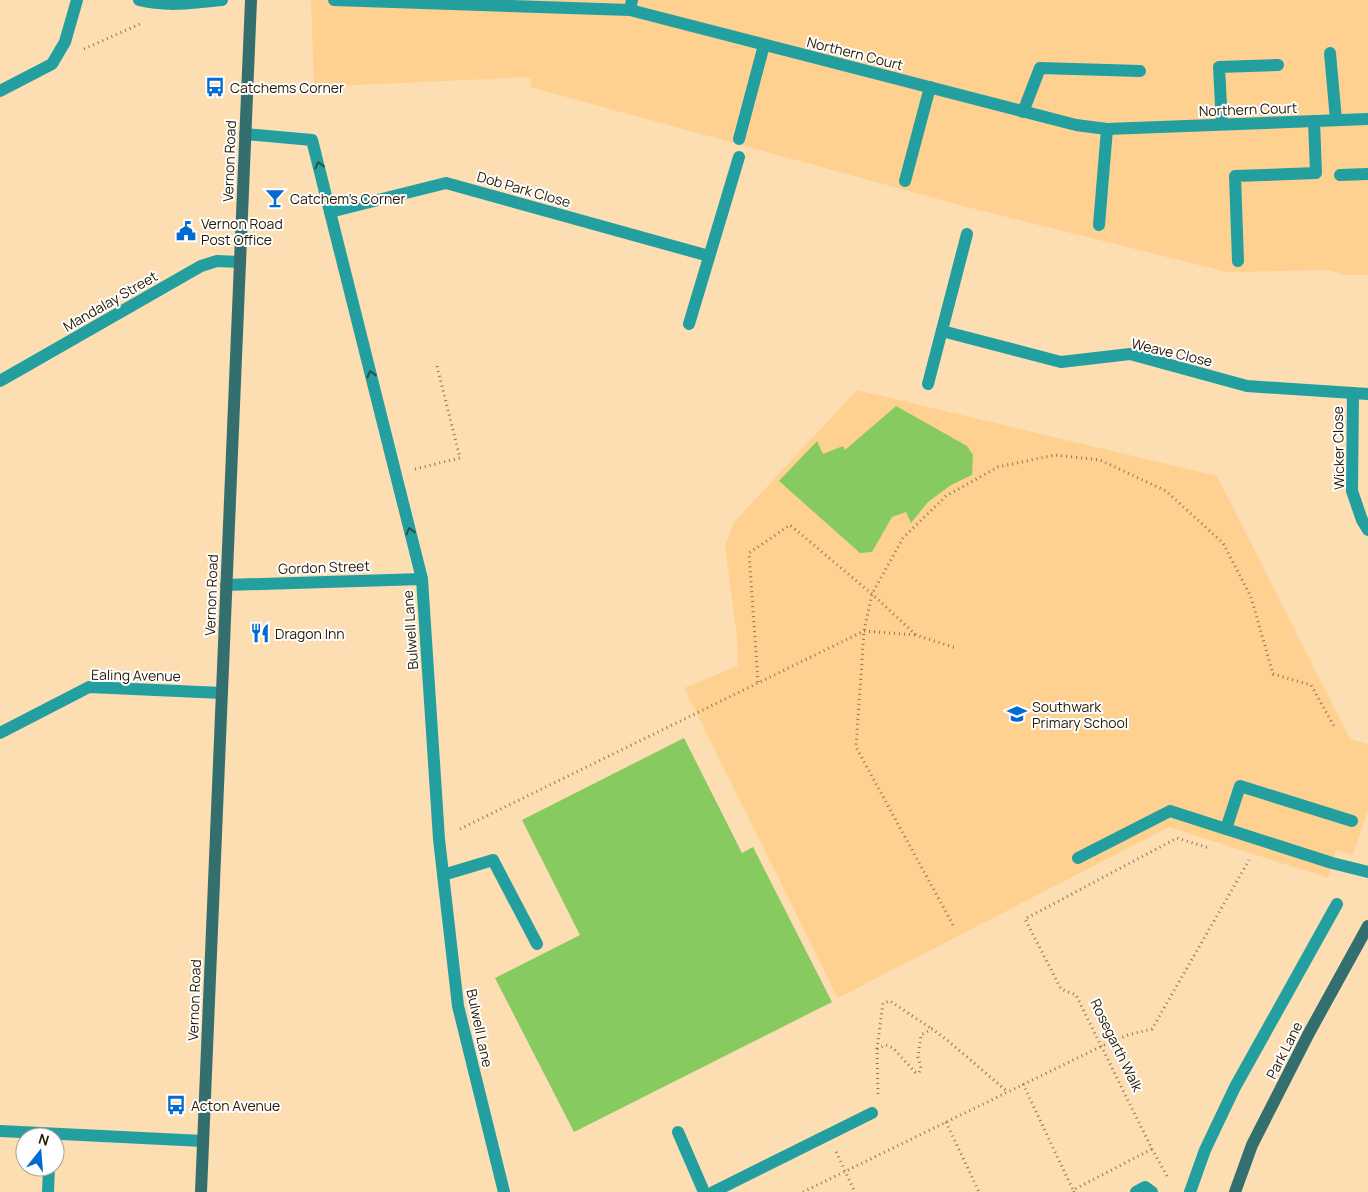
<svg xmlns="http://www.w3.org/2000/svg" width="1368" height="1192" font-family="Manrope,sans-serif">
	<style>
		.built { fill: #fed190 }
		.green { fill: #87ca60 }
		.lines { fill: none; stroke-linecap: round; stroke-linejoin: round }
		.path { stroke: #8e7756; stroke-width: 3; stroke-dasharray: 1 4; stroke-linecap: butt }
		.lane { stroke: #249fa0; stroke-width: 12 }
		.street { stroke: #249fa0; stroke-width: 12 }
		.secondary { stroke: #346f6f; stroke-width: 12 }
		.oneway { stroke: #265549 }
		.labels { text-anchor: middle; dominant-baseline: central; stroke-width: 4; stroke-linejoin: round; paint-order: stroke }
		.street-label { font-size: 14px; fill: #281902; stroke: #fff }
		.poi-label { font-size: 14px; fill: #281902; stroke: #fff; text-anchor: start }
	</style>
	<rect width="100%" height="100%" fill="#fdddb2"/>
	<g class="built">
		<polygon points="311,0 1368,0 1368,275 1343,275 1330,270 1227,272 967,207 530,87 532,77 314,87"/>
		<polygon points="857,390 1217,476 1350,739 1368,744 1368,809 1353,855 1336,850 1328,878 1169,827 838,998 684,688 738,666 737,637 725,546 734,522"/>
	</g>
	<g class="green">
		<polygon points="896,406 967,446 973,455 972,475 951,485 928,502 911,523 906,512 892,517 872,552 860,553 779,481 817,441 823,454 843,446 845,450"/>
		<polygon points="684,738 742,853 753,847 832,1002 574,1132 495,978 580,935 522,820"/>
	</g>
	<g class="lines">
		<g class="path">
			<polyline points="84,49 142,23"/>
			<polyline points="415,469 460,458 437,366"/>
			<polyline points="758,682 749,553 790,525 872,594 916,635 956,648"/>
			<polyline points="460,829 864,631 916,635"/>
			<polyline points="953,925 856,747 864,631 872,594 903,538 946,496 998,467 1055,455 1100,460 1166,491 1223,543 1251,597 1273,674 1311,685 1335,728"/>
			<polyline points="877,1049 883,1003 890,1001 932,1029"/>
			<polyline points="1023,1084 1073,1190"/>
			<polyline points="878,1094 877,1049 886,1045 893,1048 915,1072 919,1073 921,1068 918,1057 921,1035 932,1029 947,1040 1008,1092"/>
			<polyline points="946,1122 979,1192"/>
			<polyline points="836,1152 855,1192"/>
			<polyline points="1167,1176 1152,1149 1076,995 1061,989 1025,919 1177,838 1209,848"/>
			<polyline points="803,1192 1102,1046 1128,1035 1152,1029 1249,860"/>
			<polyline points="1074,1192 1073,1190 1152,1149"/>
		</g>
		<g class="lane">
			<polyline points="630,10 632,0"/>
			<polyline points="1330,53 1336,120"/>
			<polyline points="1023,112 1040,68 1140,71"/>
			<polyline points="1222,124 1219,67 1278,65"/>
			<polyline points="739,139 764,45"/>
			<polyline points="1340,175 1368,174"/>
			<polyline points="905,181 930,87"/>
			<polyline points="1099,225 1107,129"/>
			<polyline points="1238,261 1235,176 1316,173 1314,121"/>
			<polyline points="1226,829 1240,786 1352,821"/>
			<polyline points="1078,858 1170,811 1332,863 1368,872"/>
			<polyline points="443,875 493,860 537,944"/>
			<polyline points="678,1132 704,1192"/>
			<polyline points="48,1192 49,1167"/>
			<polyline points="1136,1192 1145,1187 1152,1192"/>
			<polyline points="1190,1192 1205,1150 1235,1087 1337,904"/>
		</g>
		<g class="street">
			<path d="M139 0C166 7 195 3 222 0"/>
			<polyline points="334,0 630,10 1076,125 1107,129 1368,119"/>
			<polyline points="0,91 52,64 65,42 77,0"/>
			<polyline points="245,134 312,140 422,579 439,839 458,1006 504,1192"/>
			<polyline points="330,212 446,183 709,256"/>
			<polyline points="689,324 739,157"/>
			<polyline points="942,331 1061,362 1130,354 1247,386 1368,394"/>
			<polyline points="0,381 201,266 217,261 240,262"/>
			<polyline points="928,384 967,234"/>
			<polyline points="1353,393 1352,491 1362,520 1368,530"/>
			<polyline points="226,585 422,579"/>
			<polyline points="0,733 89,687 222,693"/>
			<polyline points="0,1131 203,1141"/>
			<polyline points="713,1192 872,1113"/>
		</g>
		<g class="secondary">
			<polyline points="201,1192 251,0"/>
			<polyline points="1235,1192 1252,1145 1309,1033 1368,926"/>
		</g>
	</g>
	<defs><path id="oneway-chevron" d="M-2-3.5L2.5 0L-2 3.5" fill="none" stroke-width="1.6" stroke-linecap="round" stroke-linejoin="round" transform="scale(1.25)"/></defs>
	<g class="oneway">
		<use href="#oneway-chevron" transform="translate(319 165) rotate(-104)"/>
		<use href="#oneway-chevron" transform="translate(371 374) rotate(-104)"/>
		<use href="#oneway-chevron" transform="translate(410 531) rotate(-104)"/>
	</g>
	<defs>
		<symbol id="bus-bare" viewBox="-9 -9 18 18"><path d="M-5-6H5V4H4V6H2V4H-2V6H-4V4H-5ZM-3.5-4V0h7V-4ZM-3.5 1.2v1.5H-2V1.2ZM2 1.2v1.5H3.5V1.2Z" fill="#016bd3" stroke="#fff" stroke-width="2.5" paint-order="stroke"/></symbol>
		<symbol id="bar-bare" viewBox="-9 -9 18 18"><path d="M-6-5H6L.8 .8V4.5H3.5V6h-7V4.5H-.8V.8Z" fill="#016bd3" stroke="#fff" stroke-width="2.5" paint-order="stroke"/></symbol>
		<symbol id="civic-bare" viewBox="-9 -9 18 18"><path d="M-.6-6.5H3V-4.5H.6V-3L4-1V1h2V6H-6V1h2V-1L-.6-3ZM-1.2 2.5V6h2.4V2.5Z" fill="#016bd3" stroke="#fff" stroke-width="2.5" paint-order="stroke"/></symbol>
		<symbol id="restaurant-bare" viewBox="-9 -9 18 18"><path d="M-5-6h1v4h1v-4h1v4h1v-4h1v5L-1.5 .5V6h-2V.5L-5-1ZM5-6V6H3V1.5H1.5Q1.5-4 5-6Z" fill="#016bd3" stroke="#fff" stroke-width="2.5" paint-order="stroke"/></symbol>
		<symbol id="school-bare" viewBox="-9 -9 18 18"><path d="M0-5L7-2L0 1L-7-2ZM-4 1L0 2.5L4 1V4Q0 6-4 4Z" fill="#016bd3" stroke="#fff" stroke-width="2.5" paint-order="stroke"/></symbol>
	</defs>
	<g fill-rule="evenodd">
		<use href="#bus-bare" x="201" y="73" width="28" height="28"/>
		<use href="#bar-bare" x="261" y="184" width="28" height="28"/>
		<use href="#civic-bare" x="172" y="217" width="28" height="28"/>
		<use href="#restaurant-bare" x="246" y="619" width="28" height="28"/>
		<use href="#school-bare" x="1003" y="700" width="28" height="28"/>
		<use href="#bus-bare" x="162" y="1091" width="28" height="28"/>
	</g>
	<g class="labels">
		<g class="street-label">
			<text transform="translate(855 53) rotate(14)">Northern Court</text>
			<text transform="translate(1248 109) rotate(-2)">Northern Court</text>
			<text transform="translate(229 161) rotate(-88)">Vernon Road</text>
			<text transform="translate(524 189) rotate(16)">Dob Park Close</text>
			<text transform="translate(110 301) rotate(-30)">Mandalay Street</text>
			<text transform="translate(1172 352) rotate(13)">Weave Close</text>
			<text transform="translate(1338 448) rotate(-91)">Wicker Close</text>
			<text transform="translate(324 567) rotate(-2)">Gordon Street</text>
			<text transform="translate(211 595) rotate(-88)">Vernon Road</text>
			<text transform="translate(410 630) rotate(-94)">Bulwell Lane</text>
			<text transform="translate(136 675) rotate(1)">Ealing Avenue</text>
			<text transform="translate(194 1000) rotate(-88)">Vernon Road</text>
			<text transform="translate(480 1028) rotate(78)">Bulwell Lane</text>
			<text transform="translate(1117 1045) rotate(64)">Rosegarth Walk</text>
			<text transform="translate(1284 1050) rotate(-63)">Park Lane</text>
		</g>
		<g class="poi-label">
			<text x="230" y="87">Catchems Corner</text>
			<text x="290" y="198">Catchem's Corner</text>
			<text x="201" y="223">Vernon Road<tspan x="201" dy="16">Post Office</tspan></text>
			<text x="275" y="633">Dragon Inn</text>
			<text x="1032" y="706">Southwark<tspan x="1032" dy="16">Primary School</tspan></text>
			<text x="191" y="1105">Acton Avenue</text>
		</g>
	</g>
	<g transform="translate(40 1152) rotate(17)"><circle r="24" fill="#ffffff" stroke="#a9a39a"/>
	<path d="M0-4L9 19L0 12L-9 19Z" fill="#016bd3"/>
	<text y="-8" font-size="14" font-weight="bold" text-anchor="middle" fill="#281902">N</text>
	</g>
</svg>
